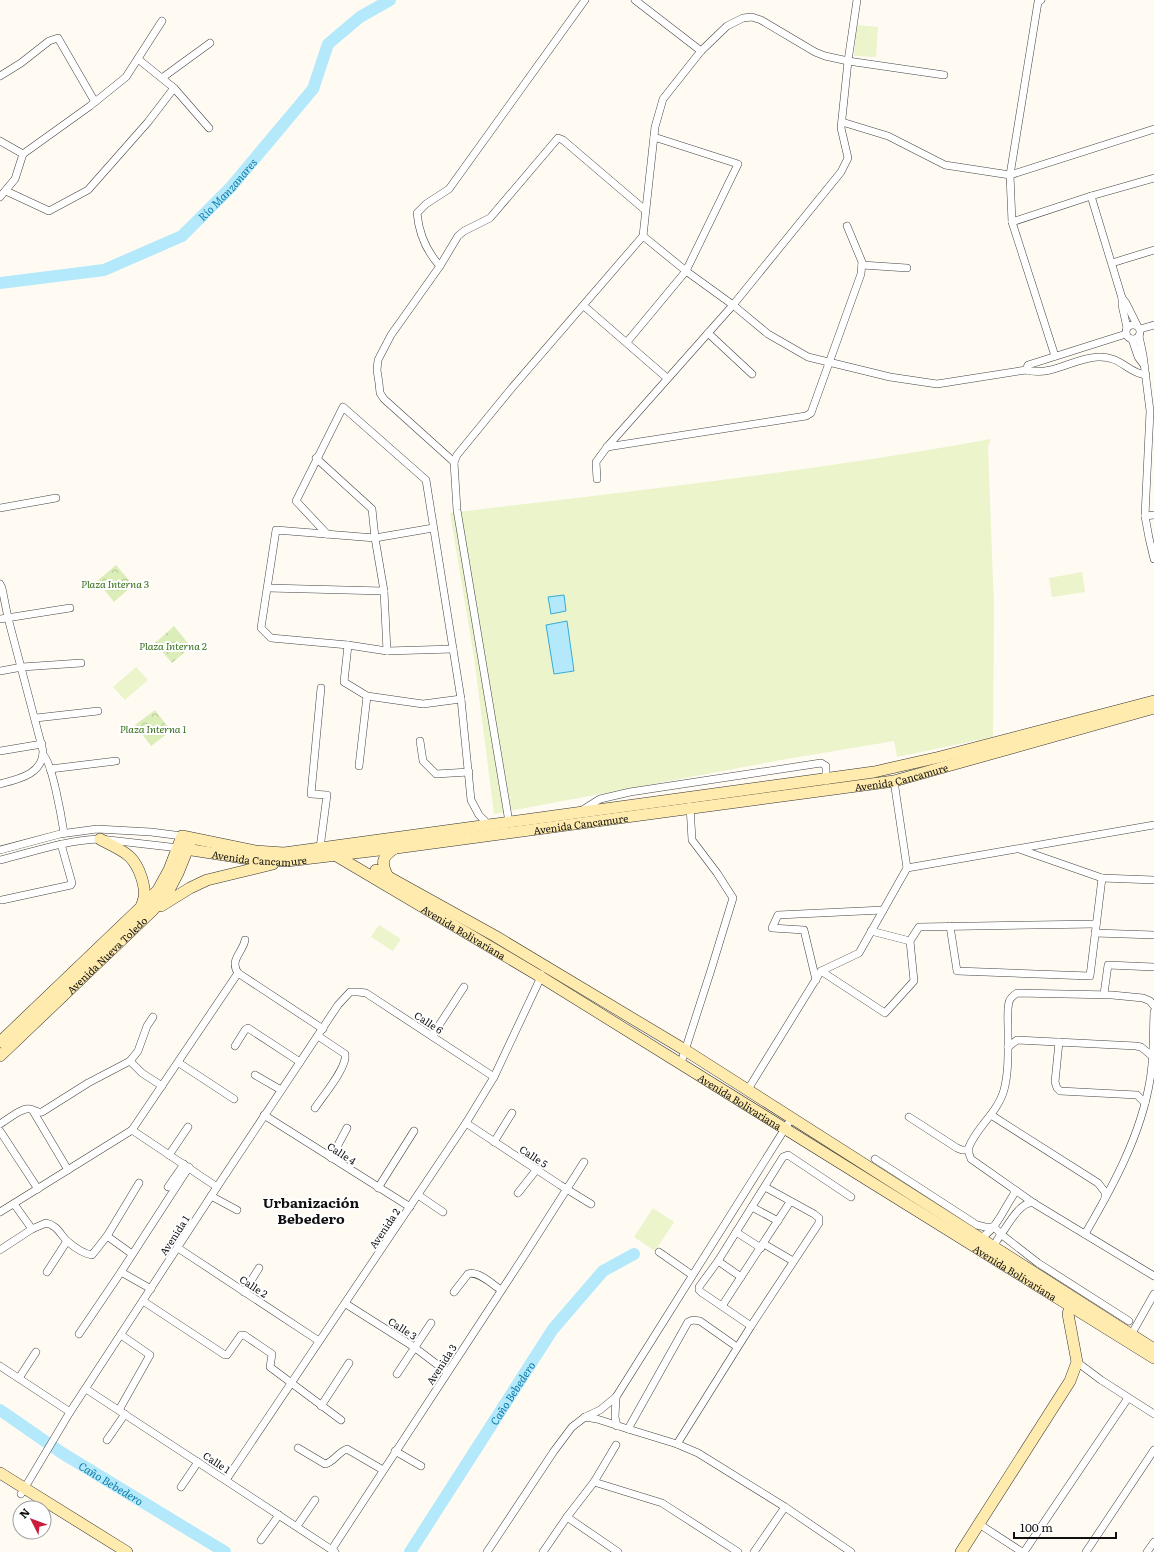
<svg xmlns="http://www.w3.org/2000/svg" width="1154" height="1552" font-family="Literata,serif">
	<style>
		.park { fill: url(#park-crowns) }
		.pitch { fill: #ebf4cb }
		.water { fill: #b3e9fb; stroke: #35acd7 }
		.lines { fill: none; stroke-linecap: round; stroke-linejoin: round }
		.river { stroke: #b3e9fb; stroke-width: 12 }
		.street-casing { stroke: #434343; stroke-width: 8 }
		.secondary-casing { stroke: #323232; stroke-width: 12 }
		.street { stroke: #fff; stroke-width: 7 }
		.secondary { stroke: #ffebae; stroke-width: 11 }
		.labels { text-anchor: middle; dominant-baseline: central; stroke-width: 4; stroke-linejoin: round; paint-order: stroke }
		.park-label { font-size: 10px; font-style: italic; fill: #376e1a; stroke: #fff }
		.street-label { font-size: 10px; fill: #101010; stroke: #fff }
		.water-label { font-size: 11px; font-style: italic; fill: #0e7dac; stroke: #fff }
		.district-label { font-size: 14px; font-weight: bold; fill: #101010; stroke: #fff }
	</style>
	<defs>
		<pattern id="park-crowns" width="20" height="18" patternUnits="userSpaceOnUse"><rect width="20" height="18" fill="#dbedb8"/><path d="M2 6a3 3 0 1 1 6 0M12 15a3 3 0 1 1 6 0" fill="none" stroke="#bbca9d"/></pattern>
	</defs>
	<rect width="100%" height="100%" fill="#fffbf3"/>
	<g class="park">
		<polygon points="116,565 133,585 114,602 97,581"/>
		<polygon points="174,626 191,647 172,663 155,643"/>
		<polygon points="155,710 171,731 151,746 135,725"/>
	</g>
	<g class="pitch">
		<polygon points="857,25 878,27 876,57 854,56"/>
		<path d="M991 439 988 447 994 607 993 737 897 757 894 741 781 760 494 814 474 657 450 513C631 491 813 472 991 439Z"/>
		<polygon points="1082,572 1085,592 1052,597 1049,578"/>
		<polygon points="136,667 148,680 125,700 113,687"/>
		<polygon points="379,925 401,939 393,951 371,937"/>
		<polygon points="653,1208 674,1222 655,1251 634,1237"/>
	</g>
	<g class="water">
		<polygon points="564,595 566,611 551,614 548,597"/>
		<polygon points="567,621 574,671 554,674 546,625"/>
	</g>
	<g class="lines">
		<g class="river">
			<path id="s1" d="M0 283 104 270 182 236 230 188 313 89 328 44 360 17 390 0"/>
			<path id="s2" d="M0 1410 62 1453 225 1552"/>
			<path id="s3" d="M410 1552 553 1329 603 1271 634 1254"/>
		</g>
		<defs>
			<g id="street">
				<polyline points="635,0 701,51"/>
				<polyline points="1041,0 1038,2 1010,175 1012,222 1055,356"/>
				<polyline points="138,59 174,88 209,128"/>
				<polyline points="0,76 21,63 49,41 58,38 95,102"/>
				<polyline points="162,78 210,43"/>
				<polyline points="842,122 888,136 945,165 1010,175 1154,129"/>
				<polyline points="0,141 23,154"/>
				<polyline points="6,191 49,211 88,190 148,122 174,88"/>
				<polyline points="1091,196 1122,298 1122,305 1127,328"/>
				<polyline points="0,197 15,179 23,154 90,106 126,77 162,21"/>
				<polyline points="1012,222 1091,196 1154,178"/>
				<path d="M643 236 686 271 733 305 768 334 808 357 890 377 937 384 1026 370C1052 377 1073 358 1098 357 1122 356 1127 373 1146 375"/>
				<polyline points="1112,263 1154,250"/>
				<polyline points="862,265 907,268"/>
				<path d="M440 266C426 251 419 234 417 213L426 204 449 189 585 0"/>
				<polyline points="1122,298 1126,303 1137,325"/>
				<polyline points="584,306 667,378"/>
				<circle cx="1133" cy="332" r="7"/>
				<polyline points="1140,329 1154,325"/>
				<polyline points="708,333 752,374"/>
				<polyline points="1139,336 1143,355 1150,411 1145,516 1149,538 1154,559"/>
				<polyline points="1132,339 1138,357 1144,365"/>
				<polyline points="627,342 686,271 738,164 654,137"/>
				<polyline points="1026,370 1028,365 1126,334"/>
				<polyline points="607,447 806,416 811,413 861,274 862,262 847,226"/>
				<polyline points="316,458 372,509 375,538 384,591 387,651"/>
				<polyline points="454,462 384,399 380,393 379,383 377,370 378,360 391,335 440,266 458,236 464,231 490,218 558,138 563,140 645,210"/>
				<polyline points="597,479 596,462 607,447 733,305 841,172 848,158 841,128 848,61 857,0"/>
				<polyline points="0,508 56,498"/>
				<polyline points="1145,516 1154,515"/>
				<polyline points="433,528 375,538 276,530 261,628 271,638 348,645 387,651 453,649"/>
				<polyline points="327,534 296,501 343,407 426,480 461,699 471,800 479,815 489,825"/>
				<path d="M0 584 2 588 8 618 43 751C43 774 19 779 0 784"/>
				<polyline points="268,588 384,591"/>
				<polyline points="0,619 70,608"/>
				<polyline points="348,645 344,682 367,696 423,704 461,699"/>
				<polyline points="0,671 22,667 81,663"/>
				<polyline points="36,718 98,711"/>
				<polyline points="420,741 423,761 436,774 469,772"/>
				<polyline points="0,751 42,744"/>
				<path d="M43 755C52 761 62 820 64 833"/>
				<polyline points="359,766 367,696"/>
				<polyline points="50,769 116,761"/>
				<polyline points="581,811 600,799 630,792 821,763 826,766 826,781"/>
				<polyline points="509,822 457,510 454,462 457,455 511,389 643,236 655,127 663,99 701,51 727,26 743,18 752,17 761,20 815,52 825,56 848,61 944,75"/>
				<polyline points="320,848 327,795 311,794 321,688"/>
				<polyline points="1019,849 1102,878 1154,880"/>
				<polyline points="0,850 60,834 97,829 151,832 182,836"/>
				<path d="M0 860C33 852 66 840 100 839L179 848"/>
				<polyline points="907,868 1154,825"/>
				<polyline points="2,900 71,885 72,883 61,844"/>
				<polyline points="950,926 957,971 1090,976 1102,878"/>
				<polyline points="871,931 910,941"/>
				<polyline points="1095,933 1154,935"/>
				<path d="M245 940C243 952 229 960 238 973L323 1029"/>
				<polyline points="821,971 885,1013 914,981 910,941 919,927 1096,924"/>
				<polyline points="816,980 804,930 772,928 778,915 883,910"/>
				<polyline points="1104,994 1108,965 1154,967"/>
				<polyline points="432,1036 464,987"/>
				<polyline points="1059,1042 1055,1082 1057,1088 1060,1091 1137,1095 1145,1103"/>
				<polyline points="235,1046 245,1030 248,1028 300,1062"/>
				<polyline points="1008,1047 1017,1040 1136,1046 1141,1047 1152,1056"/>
				<polyline points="130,1061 138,1051 147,1026 153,1017"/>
				<polyline points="179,1063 234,1099"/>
				<polyline points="681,1063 711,970 733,898 717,873 692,840 690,806"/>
				<polyline points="255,1075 281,1090"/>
				<polyline points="747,1091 821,971 859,953 907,868 894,781"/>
				<path d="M315 1108C322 1097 348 1067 345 1054L318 1036"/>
				<polyline points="33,1111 68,1170"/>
				<polyline points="264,1115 410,1207"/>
				<polyline points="991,1115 1098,1183 1105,1192 1105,1198"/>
				<polyline points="909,1117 957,1148 962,1150 969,1150"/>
				<polyline points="466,1123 560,1185 591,1204"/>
				<path d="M0 1124C7 1120 22 1107 30 1109 35 1110 37 1113 42 1112L88 1083 130 1061 142 1073 162 1086"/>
				<polyline points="132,1130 217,1187"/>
				<polyline points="0,1131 38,1189"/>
				<polyline points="494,1142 512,1113"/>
				<polyline points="169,1155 188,1127"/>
				<polyline points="331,1158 347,1128"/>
				<polyline points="875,1159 977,1225 985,1227 994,1227"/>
				<polyline points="168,1187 184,1164"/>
				<polyline points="378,1188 414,1131"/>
				<polyline points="518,1193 537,1169"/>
				<polyline points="418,1195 443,1212"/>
				<polyline points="211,1196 237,1210"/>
				<polyline points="14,1204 32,1229"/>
				<polyline points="752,1207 778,1221"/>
				<polyline points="0,1212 132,1130 238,973"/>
				<polyline points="994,1227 1002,1235 1038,1263 1129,1321"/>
				<polyline points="736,1232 761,1248"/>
				<path d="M1085 1234C1113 1186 1141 1135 1150 1080 1154 1058 1153 1035 1154 1012"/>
				<polyline points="107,1236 132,1254"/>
				<path d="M979 1238C994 1234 1005 1207 1014 1194V1190"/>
				<polyline points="764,1244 793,1261"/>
				<polyline points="178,1248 319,1341"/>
				<path d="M0 1250 32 1229 46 1223C57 1225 60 1234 67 1241 74 1247 84 1254 92 1255L107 1236 139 1183"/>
				<path d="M997 1250 995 1245 997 1240C1005 1231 1020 1199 1034 1203"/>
				<polyline points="659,1252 692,1275"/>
				<polyline points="718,1261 741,1277"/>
				<polyline points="47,1272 67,1241"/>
				<path d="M1154 1276 1035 1204 971 1159C969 1155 968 1152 969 1147 976 1128 998 1112 1004 1090 1009 1071 1008 1049 1008 1029 1008 1021 1007 1010 1009 1002 1010 998 1014 995 1017 993L1112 995 1143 998 1150 1001 1154 1006"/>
				<polyline points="151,1289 121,1272 189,1167"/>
				<polyline points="244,1292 259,1268"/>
				<path d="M454 1292 468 1274C478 1270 493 1285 501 1290"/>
				<polyline points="143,1301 225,1355 227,1355 241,1335 244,1335 272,1354 270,1367 341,1420"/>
				<polyline points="346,1304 414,1347 447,1372"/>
				<polyline points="722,1306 790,1202"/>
				<polyline points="751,1326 701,1292 699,1290 699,1287 718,1261 783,1157 788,1155 851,1197"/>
				<polyline points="79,1334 121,1272"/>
				<polyline points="1131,1335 1154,1294"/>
				<polyline points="1077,1362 1101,1380 1154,1414"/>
				<polyline points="0,1366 70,1412"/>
				<polyline points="397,1374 431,1323"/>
				<polyline points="19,1378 36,1352"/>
				<polyline points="86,1389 335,1552"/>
				<polyline points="616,1397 615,1417 617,1426"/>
				<polyline points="321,1406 349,1363"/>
				<polyline points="119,1410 150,1355 121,1335"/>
				<polyline points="585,1417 597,1419 628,1429 677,1444 698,1453 785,1507 851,1552"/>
				<polyline points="628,1429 688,1322 693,1320 700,1321 737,1347"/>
				<polyline points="107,1440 125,1414"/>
				<polyline points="677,1444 751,1326 819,1223 819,1218 814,1214 765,1187"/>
				<path d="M298 1448 325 1464C334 1462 338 1452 347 1449L383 1470"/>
				<polyline points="395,1451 421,1466"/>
				<polyline points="226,1480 466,1123 494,1077 541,977 541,974"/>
				<polyline points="594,1482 662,1503 738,1552"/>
				<polyline points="181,1487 198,1462"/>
				<polyline points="21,1494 70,1412 217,1187 338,1005 350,992 358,992 366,993 494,1077"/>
				<polyline points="567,1517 618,1552"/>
				<polyline points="979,1524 1022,1552"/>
				<polyline points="297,1526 315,1500"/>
				<polyline points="261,1540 279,1515"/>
				<polyline points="332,1549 524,1256 584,1162"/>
				<polyline points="487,1552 554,1451 572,1427 585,1417 600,1410 616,1397 791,1119"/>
				<polyline points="543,1552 567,1517 594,1482 616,1445"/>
				<polyline points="754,1552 785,1507"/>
				<polyline points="1024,1552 1128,1398"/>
				<polyline points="1086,1552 1154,1450"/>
				<polyline points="1147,1552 1154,1542"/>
			</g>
			<g id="secondary">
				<path d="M100 839C110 845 122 849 130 857 139 866 146 886 144 898 143 901 142 905 141 907"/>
				<path id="s4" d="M179 848 250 859 287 861 396 848 894 781 1154 708"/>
				<path id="s5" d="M335 855 541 977 1154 1358"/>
				<polyline points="376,870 495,936 685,1050 1154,1349"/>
				<path d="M388 877C381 863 381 857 395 848"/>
				<polyline points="161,906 190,888 207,880 273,864"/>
				<polyline points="0,1042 140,908 158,890 169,870 182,836 255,851 284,853 874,772 940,757 1154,701"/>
				<path id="s6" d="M0 1056 152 911 167 894 178 873 190 843"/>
				<polyline points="0,1473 127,1552"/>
				<polyline points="961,1552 1070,1381 1077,1362 1068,1314 1070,1307 1073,1301"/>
			</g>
		</defs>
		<use href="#street" class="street-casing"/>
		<use href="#secondary" class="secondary-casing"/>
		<use href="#street" class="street"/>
		<use href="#secondary" class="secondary"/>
	</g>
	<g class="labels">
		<g class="park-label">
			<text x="115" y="583">Plaza Interna 3</text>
			<text x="173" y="645">Plaza Interna 2</text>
			<text x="153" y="728">Plaza Interna 1</text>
		</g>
		<g class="street-label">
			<text stroke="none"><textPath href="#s4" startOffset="729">Avenida Cancamure</textPath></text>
			<text stroke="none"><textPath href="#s4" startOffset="405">Avenida Cancamure</textPath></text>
			<text stroke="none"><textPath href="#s4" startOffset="81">Avenida Cancamure</textPath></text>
			<text stroke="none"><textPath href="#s5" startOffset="150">Avenida Bolivariana</textPath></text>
			<text stroke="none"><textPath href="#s6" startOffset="147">Avenida Nueva Toledo</textPath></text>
			<text transform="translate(429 1022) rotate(33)">Calle 6</text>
			<text stroke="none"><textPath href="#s5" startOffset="474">Avenida Bolivariana</textPath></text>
			<text transform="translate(342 1153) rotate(33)">Calle 4</text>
			<text transform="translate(534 1156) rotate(33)">Calle 5</text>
			<text transform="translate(384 1228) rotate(-56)">Avenida 2</text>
			<text transform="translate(174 1235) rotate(-57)">Avenida 1</text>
			<text stroke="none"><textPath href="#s5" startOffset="798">Avenida Bolivariana</textPath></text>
			<text transform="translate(254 1286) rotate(33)">Calle 2</text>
			<text transform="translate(403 1328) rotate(33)">Calle 3</text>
			<text transform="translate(441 1364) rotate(-57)">Avenida 3</text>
			<text transform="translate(217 1462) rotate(33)">Calle 1</text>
		</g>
		<g class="water-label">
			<text stroke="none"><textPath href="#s1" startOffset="255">Río Manzanares</textPath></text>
			<text stroke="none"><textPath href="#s3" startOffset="189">Caño Bebedero</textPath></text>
			<text stroke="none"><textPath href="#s2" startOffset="133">Caño Bebedero</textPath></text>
		</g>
		<g class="district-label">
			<text x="311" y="1202">Urbanización<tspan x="311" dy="16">Bebedero</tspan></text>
		</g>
	</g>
	<g transform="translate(32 1520) rotate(312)"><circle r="19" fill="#ffffff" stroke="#9f9f9f"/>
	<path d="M0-3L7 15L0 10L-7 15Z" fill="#cb1c3c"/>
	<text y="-6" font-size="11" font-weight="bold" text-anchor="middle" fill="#101010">N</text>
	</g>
	<path d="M1014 1532v6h102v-6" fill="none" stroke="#101010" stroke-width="2"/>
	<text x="1020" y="1532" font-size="12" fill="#101010" stroke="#ffffff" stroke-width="3" paint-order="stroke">100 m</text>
</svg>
